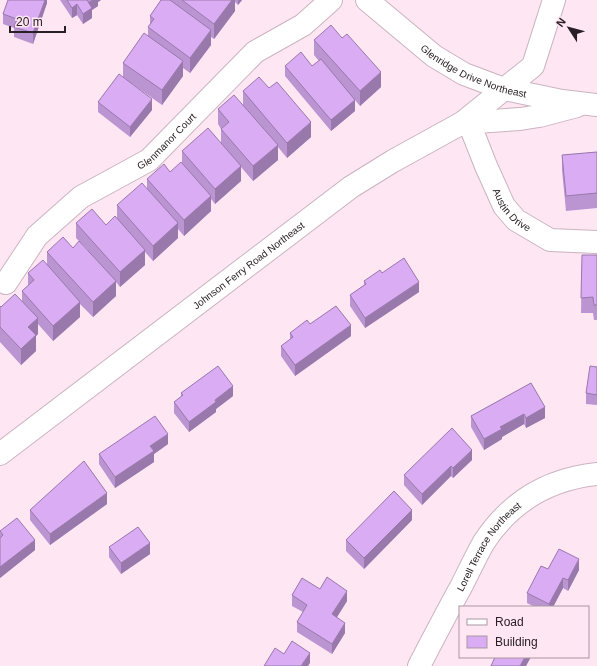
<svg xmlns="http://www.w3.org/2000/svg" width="597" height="666" font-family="Helvetica,sans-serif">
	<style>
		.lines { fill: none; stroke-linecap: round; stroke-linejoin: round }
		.minor-casing { stroke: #cbb3c0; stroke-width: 24 }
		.minor { stroke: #fff; stroke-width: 22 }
		.wall { fill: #bb94d2 }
		.shaded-wall { fill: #9978ab }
		.building { fill: #daacf4; stroke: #9978ab }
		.labels { text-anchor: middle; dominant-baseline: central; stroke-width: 3; stroke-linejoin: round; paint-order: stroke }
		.street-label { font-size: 10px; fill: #292025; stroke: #ffe6f3 }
	</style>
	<rect width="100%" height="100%" fill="#ffe6f3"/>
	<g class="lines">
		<defs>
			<g id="minor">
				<path id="s1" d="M367 0 434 56 464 74 504 89 562 101 597 105"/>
				<polyline points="462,123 520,119 539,116 577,106"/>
				<path id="s2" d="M469 123 486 166 504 206 516 220 550 240 597 242"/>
				<path id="s3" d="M6 283 37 236 81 197 149 160 255 52 303 25 331 0"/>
				<path id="s4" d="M0 454 351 187 393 161 462 123 533 66 554 0"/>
				<path id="s5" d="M419 666C433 639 447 612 462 585 469 571 476 556 484 542 511 501 549 479 597 474"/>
			</g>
		</defs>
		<use href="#minor" class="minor-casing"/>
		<use href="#minor" class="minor"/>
	</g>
	<g class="wall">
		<polygon points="47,0 47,3 33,44 14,37 14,28 3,24 3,14"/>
		<polygon points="60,0 101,0 98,2 98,6 92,10 92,18 83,24 77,15 72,18"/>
		<polygon points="161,0 242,0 238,5 235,2 235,11 214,39 211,37 211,45 190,73 183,68 183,76 162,105 131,83 152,110 130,137 98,112 98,102 123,77 123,63 148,36 148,27 150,25 150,16"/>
		<polygon points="314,40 381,87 360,106 355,100 355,111 331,131 285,76 285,66 312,66 319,61 314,55"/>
		<polygon points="243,91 311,137 287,158 278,147 278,160 253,181 241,167 241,181 215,204 211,199 211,211 184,236 178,229 178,238 153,261 145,252 145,265 120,287 116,282 116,296 93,317 80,304 80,317 53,341 38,324 38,334 36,336 36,351 21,365 0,342 0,306 1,307 22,301 22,291 28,286 28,273 47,264 47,252 73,248 88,250 76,238 76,223 106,225 117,218 117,205 147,188 147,179 170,172 182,164 182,151 221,143 221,129 218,124 218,109 243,105"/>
		<polygon points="597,152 597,208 566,211 562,170 562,155"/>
		<polygon points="582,255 597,255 597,320 594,320 593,313 581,313"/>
		<polygon points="382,273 419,292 365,328 350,306 350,295 364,285 364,281"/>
		<polygon points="310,324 351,336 295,376 281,356 281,346 290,340 290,333"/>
		<polygon points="597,367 597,405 586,404 586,393"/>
		<polygon points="531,383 545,418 526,428 524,424 502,437 502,439 484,450 471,427 471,416"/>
		<polygon points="181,393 233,396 216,409 216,412 189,432 174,413 174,402 181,397"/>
		<polygon points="168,444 154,454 154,462 115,488 99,464 99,454"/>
		<polygon points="472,460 453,478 451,476 422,505 404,485 404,475"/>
		<polygon points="107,504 50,545 30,520 30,510"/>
		<polygon points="412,520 364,569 346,551 346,540"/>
		<polygon points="0,531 35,550 0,578"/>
		<polygon points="109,547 150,554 121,574 109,557"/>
		<polygon points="548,569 579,570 568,591 563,588 553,607 535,607 527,603 527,593"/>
		<polygon points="320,589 347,601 337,617 345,633 332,654 297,632 297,622 303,612 292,606 292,595"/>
	</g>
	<g class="shaded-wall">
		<polygon points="45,0 47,0 47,3 33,44 33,33"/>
		<polygon points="92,0 101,0 98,2 98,6 92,10 92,18 83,24 83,14 89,9 89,2"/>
		<polygon points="232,0 235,0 235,11 214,39 214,24"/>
		<polygon points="238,0 242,0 238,5"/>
		<polygon points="77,4 77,15 72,18 72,8"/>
		<polygon points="211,30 211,45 190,73 190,58"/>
		<polygon points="183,61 183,76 162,105 162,90"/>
		<polygon points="381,72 381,87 360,106 360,91"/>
		<polygon points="152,99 152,110 130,137 130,127"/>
		<polygon points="355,100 355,111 331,131 331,120"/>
		<polygon points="311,122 311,137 287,158 287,143"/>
		<polygon points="278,145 278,160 253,181 253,166"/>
		<polygon points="241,166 241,181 215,204 215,189"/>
		<polygon points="211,196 211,211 184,236 184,220"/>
		<polygon points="178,223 178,238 153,261 153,246"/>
		<polygon points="145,250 145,265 120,287 120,272"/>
		<polygon points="116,281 116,296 93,317 93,302"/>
		<polygon points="419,282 419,292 365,328 365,318"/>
		<polygon points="80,302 80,317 53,341 53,326"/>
		<polygon points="38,318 38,334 36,336 36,351 21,365 21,349 28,327"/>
		<polygon points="351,325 351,336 295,376 295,365"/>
		<polygon points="233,386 233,396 216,409 216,412 189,432 189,422 215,400"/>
		<polygon points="545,407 545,418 526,428 526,418"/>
		<polygon points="524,414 524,424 502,437 502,439 484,450 484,439 500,427"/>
		<polygon points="168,434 168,444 154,454 154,462 115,488 115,477 150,446"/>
		<polygon points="472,450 472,460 453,478 453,468"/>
		<polygon points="451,466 451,476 422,505 422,494"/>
		<polygon points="107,493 107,504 50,545 50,534"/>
		<polygon points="412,510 412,520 364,569 364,558"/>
		<polygon points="35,540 35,550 0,578 0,567"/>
		<polygon points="150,543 150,554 121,574 121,563"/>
		<polygon points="579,559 579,570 568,591 568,580"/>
		<polygon points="563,578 563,588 553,607 549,607 549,604"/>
		<polygon points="347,591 347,601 332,625 332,614"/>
		<polygon points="345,623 345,633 332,654 332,644"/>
		<polygon points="310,653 310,663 308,666 301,666"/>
		<polygon points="525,657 531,657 526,666 520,666"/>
	</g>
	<g class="building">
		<polygon points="8,0 45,0 33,33 14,27 17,19 3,14"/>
		<polygon points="67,0 87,0 92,8 83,14 77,4 72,8"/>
		<polygon points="161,0 170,0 211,30 190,58 148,27 154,19 150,16"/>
		<polygon points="182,0 232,0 214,24"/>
		<polygon points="331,25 342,38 347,34 381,72 360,91 314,40"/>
		<polygon points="144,33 183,61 162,90 123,63"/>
		<polygon points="301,52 312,66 321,59 355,100 331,120 285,66"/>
		<polygon points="119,74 152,99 130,127 98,102"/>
		<polygon points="259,77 269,88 277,82 311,122 287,143 243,91"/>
		<polygon points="234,95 278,145 253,166 221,129 229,122 218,109"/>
		<polygon points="208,128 241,166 215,189 182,151"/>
		<polygon points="597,152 597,193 566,196 562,155"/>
		<polygon points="181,162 211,196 184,220 147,179 164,164 170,172"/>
		<polygon points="142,183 178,223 153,246 117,205"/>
		<polygon points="92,209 106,225 115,216 145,250 120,272 76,223"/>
		<polygon points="63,237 73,248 79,241 116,281 93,302 47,252"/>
		<polygon points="582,255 597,255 597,305 594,305 593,297 581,298"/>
		<polygon points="404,258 419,282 365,318 350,295 366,284 364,281 380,270 382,273"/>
		<polygon points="43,260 80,302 53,326 22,291 34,280 28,273"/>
		<polygon points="15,294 38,318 28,327 36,335 21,349 0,327 0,306 1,307"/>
		<polygon points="336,306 351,325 295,365 281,346 293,337 290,333 307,320 310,324"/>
		<polygon points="218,366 233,386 215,400 216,402 189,422 174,402 183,395 181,393"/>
		<polygon points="590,366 597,367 597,395 586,393"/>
		<polygon points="531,383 545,407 526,418 524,414 500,427 502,429 484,439 471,416"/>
		<polygon points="155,416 168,434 150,446 154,451 115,477 99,454"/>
		<polygon points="452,428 472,450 453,468 451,466 422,494 404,475"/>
		<polygon points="84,461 107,493 50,534 30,510"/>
		<polygon points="394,491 412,510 364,558 346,540"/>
		<polygon points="17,518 35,540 0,567 0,538 3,535 0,531"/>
		<polygon points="138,527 150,543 121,563 109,547"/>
		<polygon points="559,549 579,559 568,580 563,578 549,604 527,593 541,566 548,569"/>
		<polygon points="327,577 347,591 332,614 345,623 332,644 297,622 307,605 292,595 302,578 320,589"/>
		<polygon points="292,641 310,653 301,666 264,666 275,648 284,654"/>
		<polygon points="495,657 525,657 520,666 491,666"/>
	</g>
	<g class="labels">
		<g class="street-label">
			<text stroke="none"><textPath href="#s1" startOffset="130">Glenridge Drive Northeast</textPath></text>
			<text stroke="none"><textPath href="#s3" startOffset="218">Glenmanor Court</textPath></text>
			<text stroke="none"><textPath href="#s2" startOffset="98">Austin Drive</textPath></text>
			<text stroke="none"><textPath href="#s4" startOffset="312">Johnson Ferry Road Northeast</textPath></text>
			<text stroke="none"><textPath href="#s5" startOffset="139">Lorell Terrace Northeast</textPath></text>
		</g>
	</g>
	<rect x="459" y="606" width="130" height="52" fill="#ffe6f3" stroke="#a997a1"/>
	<rect x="467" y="619" width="20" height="6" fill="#ffffff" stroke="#a997a1"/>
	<text x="495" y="626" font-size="12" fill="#292025">Road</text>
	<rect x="467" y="636" width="20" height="12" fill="#daacf4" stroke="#a997a1"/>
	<text x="495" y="646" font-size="12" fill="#292025">Building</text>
	<g transform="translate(569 28) rotate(306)" stroke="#ffe6f3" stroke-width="3" paint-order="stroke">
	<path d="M0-3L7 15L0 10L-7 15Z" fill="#292025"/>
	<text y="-6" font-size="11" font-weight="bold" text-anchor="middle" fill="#292025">N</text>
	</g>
	<path d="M10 26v6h55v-6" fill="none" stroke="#292025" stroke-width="2"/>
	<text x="16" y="26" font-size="12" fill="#292025" stroke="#ffe6f3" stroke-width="3" paint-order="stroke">20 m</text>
</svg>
